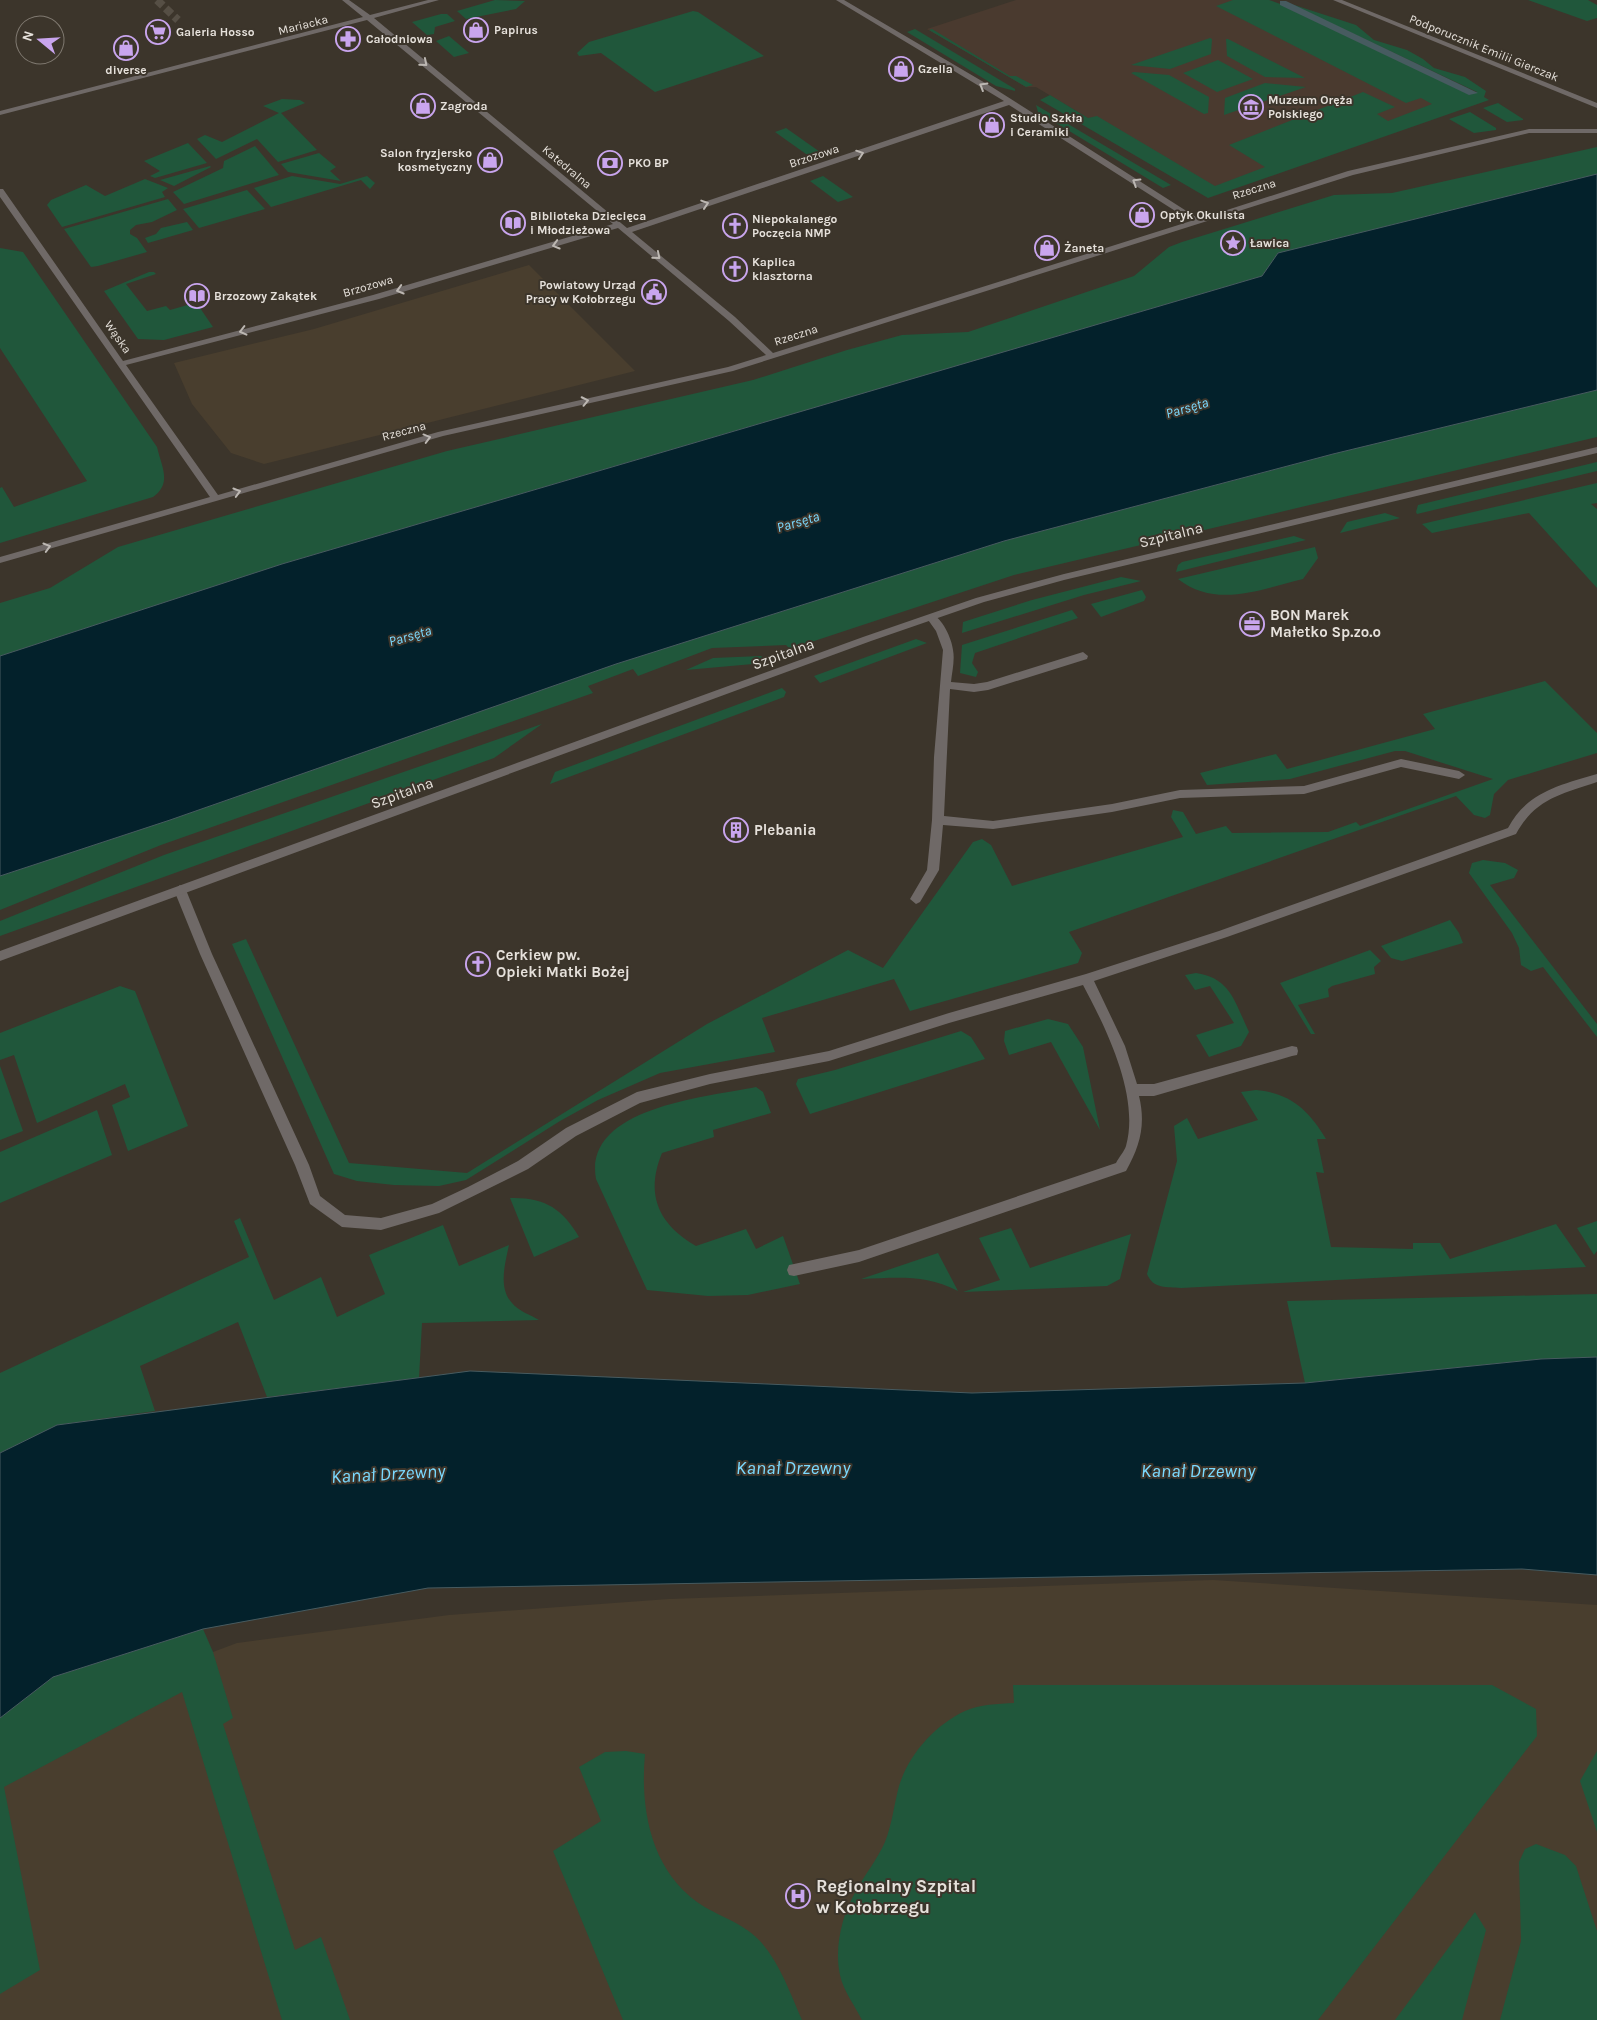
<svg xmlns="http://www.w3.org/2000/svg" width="1597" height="2020" font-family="Karla,sans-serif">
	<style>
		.commercial { fill: #4a3a2f }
		.built { fill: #493e2e }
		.green { fill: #20573b }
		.water { fill: #03212b; stroke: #475b60 }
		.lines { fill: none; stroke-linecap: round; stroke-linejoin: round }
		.stream { fill: #475b60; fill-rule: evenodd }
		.pedestrian-tunnel { stroke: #564f45; stroke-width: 8; stroke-dasharray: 8 4; stroke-linecap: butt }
		.service { fill: #6f6967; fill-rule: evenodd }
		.minor { fill: #6f6967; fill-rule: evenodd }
		.oneway { stroke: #bcb7b2 }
		.labels { text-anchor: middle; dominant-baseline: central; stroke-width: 4; stroke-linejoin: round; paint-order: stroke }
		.far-street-label { font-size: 12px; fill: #e6e1db; stroke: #3c352b }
		.far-poi-label { font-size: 12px; font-weight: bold; fill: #e6e1db; stroke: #3c352b; text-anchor: start }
		.far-water-label { font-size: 14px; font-style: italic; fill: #7bdaff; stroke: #3c352b }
		.street-label { font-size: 15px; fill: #e6e1db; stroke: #3c352b }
		.poi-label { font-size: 15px; font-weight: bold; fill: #e6e1db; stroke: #3c352b; text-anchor: start }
		.near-poi-label { font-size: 18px; font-weight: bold; fill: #e6e1db; stroke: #3c352b; text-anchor: start }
		.near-water-label { font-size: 19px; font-style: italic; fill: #7bdaff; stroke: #3c352b }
	</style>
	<rect width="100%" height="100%" fill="#3c352b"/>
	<polygon class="commercial" points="1016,0 1269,0 1463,95 1213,193 1036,87 1026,87 927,29"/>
	<g class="built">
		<polygon points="529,265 635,371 264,464 231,453 192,404 174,363 314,329"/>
		<polygon points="1213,1580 1597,1605 1597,2020 0,2020 0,1771 213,1652 237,1643 449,1615 669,1599"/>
	</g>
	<g class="green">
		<polygon points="495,0 525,1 516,9 466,19 457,11"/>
		<polygon points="1233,0 1269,0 1283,5 1469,94 1477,92 1288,3 1356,25 1374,40 1407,50 1423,59 1434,68 1465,77 1486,91 1484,97 1489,100 1208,198 1040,100 1050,95 1088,118 1097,116 1215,186 1265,167 1229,145 1363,92 1395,107 1377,114 1388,121 1432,104 1421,98 1406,103 1216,6"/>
		<polygon points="1528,0 1588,0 1597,5 1597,18 1587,21"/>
		<polygon points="693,11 698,12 764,56 655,92 601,53 579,56 577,53 589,42"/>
		<polygon points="441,14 447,14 455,21 435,27 434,34 427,35 412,22"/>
		<polygon points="915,29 1015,89 1015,91 996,86 907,32"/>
		<polygon points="932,29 1010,76 1016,76 1033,85 1026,87 929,30"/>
		<polygon points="449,36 469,53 454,57 436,41"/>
		<polygon points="1210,38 1212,39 1211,54 1170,69 1131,65"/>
		<polygon points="1226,39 1228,39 1305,78 1265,77 1227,56"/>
		<polygon points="1218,60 1253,79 1217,92 1183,73"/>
		<polygon points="1134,72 1169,75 1209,97 1208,113 1204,114 1131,73"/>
		<polygon points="1265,83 1306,87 1224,115 1225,98"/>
		<polygon points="282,99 300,100 305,103 281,113 317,150 278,162 257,139 216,159 197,139 205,135 222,142 279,113 263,106"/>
		<polygon points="1498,103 1523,119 1523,120 1507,122 1483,108"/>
		<polygon points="1036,105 1171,185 1163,188 1038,112"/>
		<polygon points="1470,112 1496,128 1496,130 1474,133 1449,119"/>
		<polygon points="786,128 820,152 810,155 806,154 775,132"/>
		<polygon points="188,143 207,163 155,178 150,176 160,171 144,161"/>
		<polygon points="255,146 279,175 184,204 173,192 223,168 224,161"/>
		<polygon points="1597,147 1597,174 1278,253 1262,276 282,564 0,656 0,603 50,588 118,547 447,451 753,380 847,350 902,335 968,332 1134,276 1169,247 1182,242 1334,195 1392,193"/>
		<polygon points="319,153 336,167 330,171 341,181 288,172 281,164"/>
		<polygon points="210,166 211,167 174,186 160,180"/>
		<polygon points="292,176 340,184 367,176 375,183 370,189 361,180 271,207 254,188"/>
		<polygon points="823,176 853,197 838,202 810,181"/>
		<polygon points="145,179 168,188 162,192 165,197 62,227 47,205 51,200 86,185 105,196"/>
		<polygon points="247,190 265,209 199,228 183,209"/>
		<polygon points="168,199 177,210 152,222 136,225 130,230 130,234 137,238 147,252 98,266 91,267 64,229"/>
		<polygon points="187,222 193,230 148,243 145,238 156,234 161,228"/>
		<path d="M0 248 23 252 157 447C162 468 172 483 153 497L0 543V488L2 487 14 507 87 481 0 348Z"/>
		<polygon points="149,272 154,272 156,274 126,284 147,311 166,306 170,310 191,304 193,306 198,305 213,327 164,340 138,339 104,291"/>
		<polygon points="1597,390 1597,437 1014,575 790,649 786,645 712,648 638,676 633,669 588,686 593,693 161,845 0,910 0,876 170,820 616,664 1004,541 1333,454"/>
		<polygon points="1597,462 1597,471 1417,514 1416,512 1418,505"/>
		<polygon points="1597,483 1597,503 1591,504 1597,509 1597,588 1529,513 1432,533 1422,524"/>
		<polygon points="1385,513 1400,518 1340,533 1347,522"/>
		<polygon points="1294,536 1306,540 1176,572 1178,565 1182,562"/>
		<path d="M1315 547 1318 558 1303 579C1262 589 1216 609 1178 579Z"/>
		<polygon points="1121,577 1141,581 1084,595 962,633 963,622 1032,600"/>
		<polygon points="1142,590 1146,597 1144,601 1101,617 1091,604"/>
		<polygon points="1072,610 1078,618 975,653 972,663 978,672 976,677 960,673 962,645"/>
		<polygon points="916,639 927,643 820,683 814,676"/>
		<polygon points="761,656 765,659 753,664 686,670 713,658"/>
		<polygon points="1545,681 1597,733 1597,753 1508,780 1494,794 1490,815 1485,818 1474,815 1456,796 1069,932 1082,953 1078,963 910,1011 894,979 762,1018 775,1052 660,1073 598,1100 560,1121 466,1180 439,1186 394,1185 357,1181 334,1174 232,944 246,939 349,1163 467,1173 707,1024 848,950 883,968 973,842 982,839 991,845 1012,886 1183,837 1171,817 1173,810 1183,812 1196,834 1226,826 1232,833 1328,832 1356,822 1360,826 1493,779 1405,751 1395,751 1290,779 1207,785 1200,773 1276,754 1287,769 1435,729 1423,714"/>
		<polygon points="782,688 786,692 784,697 550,784 555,772"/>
		<polygon points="542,724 494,758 0,936 0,921 164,855"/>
		<polygon points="1483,860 1505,863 1518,870 1514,878 1490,885 1597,1024 1597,1037 1543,967 1531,971 1521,965 1519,948 1512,933 1469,873 1472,863"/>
		<polygon points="1450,920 1459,933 1463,943 1402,961 1391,958 1381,946"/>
		<polygon points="1370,950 1381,961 1374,967 1375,974 1332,986 1328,989 1329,997 1298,1005 1315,1034 1311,1034 1280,983"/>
		<path d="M1196 973C1231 978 1235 1003 1249 1032L1241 1046 1209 1057 1196 1035 1234 1023 1210 986 1195 990 1185 975Z"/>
		<polygon points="120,986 135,991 188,1126 128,1151 112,1105 130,1097 125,1084 37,1123 14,1055 0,1060 0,1033"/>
		<polygon points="1048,1019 1068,1024 1083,1047 1100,1130 1051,1042 1009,1055 1004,1041 1005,1031"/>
		<polygon points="961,1031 971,1037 985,1059 810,1114 796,1084 798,1079 835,1070"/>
		<polygon points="0,1066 23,1131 0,1140"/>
		<path d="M756 1087 763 1092 771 1113 713 1130 714 1137 662 1153C645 1194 658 1224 696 1246L746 1229 756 1249 783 1236 800 1284 748 1295 708 1296 647 1290 596 1179C583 1107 707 1097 756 1087Z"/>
		<path d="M1256 1090C1290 1093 1309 1110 1326 1139H1317L1324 1173 1316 1172 1331 1247 1413 1249V1243H1440L1450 1259 1556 1224 1586 1267 1181 1288C1167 1287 1153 1289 1147 1274L1177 1161 1174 1126 1187 1118 1198 1139 1258 1120 1241 1092Z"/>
		<polygon points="97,1110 112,1155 0,1203 0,1152"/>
		<path d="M510 1198C544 1197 562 1208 579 1237L534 1257Z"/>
		<path d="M240 1218 274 1300 321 1277 337 1317 385 1294 369 1255 443 1225 459 1266 509 1245C505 1264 498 1288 512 1303 518 1311 531 1315 539 1320L422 1323 419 1378 267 1397 238 1322 140 1366 155 1411 57 1425 0 1453V1373L249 1257 234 1221Z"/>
		<polygon points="1597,1221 1597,1251 1594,1255 1577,1228"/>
		<polygon points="1011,1228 1030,1268 1131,1234 1120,1279 1107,1286 963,1292 1000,1280 979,1238"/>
		<path d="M938 1253 958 1291C924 1274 898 1278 861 1279Z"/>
		<polygon points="1597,1294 1597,1357 1541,1359 1305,1383 1287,1301"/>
		<polygon points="203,1629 213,1652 233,1718 223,1724 295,1950 321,1937 350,2020 282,2020 182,1692 4,1787 40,1970 0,1994 0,1718 53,1677"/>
		<path d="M1013 1685H1492L1536 1709 1537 1736 1318 2020H862C855 2006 843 1990 840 1975 834 1948 842 1914 856 1891 865 1874 877 1860 885 1842 892 1824 894 1805 899 1786 909 1754 935 1725 965 1711 980 1704 998 1704 1014 1703Z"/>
		<path d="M626 1751 645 1754C640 1807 650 1868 697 1902 717 1916 742 1922 759 1940 779 1961 790 1993 802 2020H623L553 1851 601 1821 579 1767 605 1752Z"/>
		<polygon points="1597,1751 1597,1832 1580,1781"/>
		<polygon points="1536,1844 1565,1855 1576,1866 1597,1931 1597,2020 1500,2020 1521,1941 1519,1862 1525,1849"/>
		<polygon points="1475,1912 1486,1930 1462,2020 1395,2020"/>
	</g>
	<g class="water">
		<polygon points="1597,174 1597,390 1333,454 1004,541 616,664 170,820 0,876 0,656 282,564 1262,276 1278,253"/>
		<polygon points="1597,1357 1597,1575 1522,1569 428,1588 203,1629 53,1677 0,1718 0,1453 57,1425 470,1371 972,1393 1305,1383 1541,1359"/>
	</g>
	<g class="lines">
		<polygon class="stream" points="1280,1 1286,1 1478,93 1469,95 1280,5"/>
		<polyline class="pedestrian-tunnel" points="157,0 178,20"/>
		<g class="service">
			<path d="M931 614C942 617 952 639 953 650 955 660 952 672 951 682L974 684 987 682 1083 652 1088 656 1087 659 988 690 974 692 950 689 944 816 993 821 1112 804 1180 790 1304 786 1401 759 1459 771 1465 775 1459 779 1401 767 1304 794 1180 798 1112 812 993 829 943 825 939 870 920 902 916 904 910 899 927 870 932 820 934 757 943 650 936 631 926 617Z"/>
			<path d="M1597 774V782C1561 794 1535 799 1516 834L1227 937 1094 981 1125 1046 1137 1084H1154L1292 1046 1297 1047 1298 1051 1297 1055 1292 1056 1154 1096H1139C1146 1125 1140 1146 1126 1171L859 1262 794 1276 789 1275 787 1270 789 1265 794 1264 859 1250 1116 1163C1119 1157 1124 1152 1126 1146 1140 1096 1106 1028 1083 985L949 1023 829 1061 710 1084 640 1103 576 1136 528 1169 439 1213 381 1230 342 1227 310 1204 295 1165 200 954 174 890 180 885 186 890 212 954 309 1165 320 1196 345 1215 381 1218 432 1204 468 1187 518 1161 566 1128 637 1092 710 1074 829 1051 949 1013 1086 974 1219 931 1508 828C1527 792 1560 785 1597 774Z"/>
		</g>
		<g class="minor">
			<path d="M342 0H349L370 15 428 0H439L374 18 627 228 1004 101 836 0H844L992 87 1199 219 1348 171 1529 129H1597V133H1529L1353 175 733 371 443 436 0 563V557L210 497 0 197V189H3L123 361 373 295 613 224 367 20 0 115V111L363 17ZM1009 105 1191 221 773 353 735 317 632 232ZM618 228 729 321 766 355 728 367 438 432 218 495 126 365 379 299Z"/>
			<polygon points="1333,0 1342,0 1597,103 1597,108"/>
			<polygon points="1597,447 1597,453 1064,580 984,602 871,641 0,961 0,951 863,637 976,598 1064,574"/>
		</g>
	</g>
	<defs><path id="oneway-chevron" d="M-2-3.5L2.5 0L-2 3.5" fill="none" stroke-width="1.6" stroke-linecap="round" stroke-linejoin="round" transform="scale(1.25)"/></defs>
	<g class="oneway">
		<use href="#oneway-chevron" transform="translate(424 63) rotate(40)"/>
		<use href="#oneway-chevron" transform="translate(983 86) rotate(-149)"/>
		<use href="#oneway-chevron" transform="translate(860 154) rotate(-19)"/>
		<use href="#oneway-chevron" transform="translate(1136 182) rotate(-148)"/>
		<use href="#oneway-chevron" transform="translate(705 204) rotate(-18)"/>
		<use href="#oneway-chevron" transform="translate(556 245) rotate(164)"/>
		<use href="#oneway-chevron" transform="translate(657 256) rotate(40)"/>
		<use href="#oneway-chevron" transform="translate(400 290) rotate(164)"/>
		<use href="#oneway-chevron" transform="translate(243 331) rotate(166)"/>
		<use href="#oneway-chevron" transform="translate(585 401) rotate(-12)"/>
		<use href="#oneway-chevron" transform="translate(427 438) rotate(-15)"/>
		<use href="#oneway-chevron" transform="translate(237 492) rotate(-16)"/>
		<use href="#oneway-chevron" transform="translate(47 547) rotate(-16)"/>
	</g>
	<defs>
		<symbol id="shop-ring" viewBox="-11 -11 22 22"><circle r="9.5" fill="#3c352b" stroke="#c9a5ee" stroke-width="1.5"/><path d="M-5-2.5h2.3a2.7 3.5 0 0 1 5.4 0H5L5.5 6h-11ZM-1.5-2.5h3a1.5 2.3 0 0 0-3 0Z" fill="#c9a5ee"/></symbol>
		<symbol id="supermarket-ring" viewBox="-11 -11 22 22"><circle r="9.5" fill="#3c352b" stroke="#c9a5ee" stroke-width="1.5"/><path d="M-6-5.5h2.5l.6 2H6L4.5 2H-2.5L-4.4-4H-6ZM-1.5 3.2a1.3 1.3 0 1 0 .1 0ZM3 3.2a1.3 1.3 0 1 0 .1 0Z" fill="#c9a5ee"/></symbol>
		<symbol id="pharmacy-ring" viewBox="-11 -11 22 22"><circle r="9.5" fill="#3c352b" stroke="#c9a5ee" stroke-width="1.5"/><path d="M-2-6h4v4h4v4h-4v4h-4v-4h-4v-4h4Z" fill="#c9a5ee"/></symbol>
		<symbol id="museum-ring" viewBox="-11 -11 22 22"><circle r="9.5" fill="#3c352b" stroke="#c9a5ee" stroke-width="1.5"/><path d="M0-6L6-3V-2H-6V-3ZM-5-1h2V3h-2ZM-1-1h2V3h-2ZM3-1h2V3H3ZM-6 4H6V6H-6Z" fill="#c9a5ee"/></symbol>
		<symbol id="bank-ring" viewBox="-11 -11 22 22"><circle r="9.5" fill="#3c352b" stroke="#c9a5ee" stroke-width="1.5"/><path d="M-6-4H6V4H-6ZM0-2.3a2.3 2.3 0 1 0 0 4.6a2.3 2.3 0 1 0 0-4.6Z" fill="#c9a5ee"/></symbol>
		<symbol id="library-ring" viewBox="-11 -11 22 22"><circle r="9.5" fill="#3c352b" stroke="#c9a5ee" stroke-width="1.5"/><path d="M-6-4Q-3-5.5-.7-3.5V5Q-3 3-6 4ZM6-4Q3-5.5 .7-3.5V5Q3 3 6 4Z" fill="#c9a5ee"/></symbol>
		<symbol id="church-ring" viewBox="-11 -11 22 22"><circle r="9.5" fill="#3c352b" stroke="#c9a5ee" stroke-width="1.5"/><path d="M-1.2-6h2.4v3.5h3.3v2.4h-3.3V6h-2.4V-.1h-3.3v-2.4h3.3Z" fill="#c9a5ee"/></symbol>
		<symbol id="sight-ring" viewBox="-11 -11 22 22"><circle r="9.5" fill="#3c352b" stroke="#c9a5ee" stroke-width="1.5"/><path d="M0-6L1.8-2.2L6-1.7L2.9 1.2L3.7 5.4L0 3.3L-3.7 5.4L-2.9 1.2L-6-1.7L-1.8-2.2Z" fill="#c9a5ee"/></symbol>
		<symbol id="civic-ring" viewBox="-11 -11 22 22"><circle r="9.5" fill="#3c352b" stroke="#c9a5ee" stroke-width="1.5"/><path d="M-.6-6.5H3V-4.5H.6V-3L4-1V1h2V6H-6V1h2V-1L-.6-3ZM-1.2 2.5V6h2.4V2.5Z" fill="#c9a5ee"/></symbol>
		<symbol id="office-ring" viewBox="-11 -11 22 22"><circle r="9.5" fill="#3c352b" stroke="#c9a5ee" stroke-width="1.5"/><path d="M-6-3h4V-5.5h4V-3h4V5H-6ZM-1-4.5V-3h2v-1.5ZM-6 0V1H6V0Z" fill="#c9a5ee"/></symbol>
		<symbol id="building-ring" viewBox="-11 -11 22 22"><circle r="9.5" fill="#3c352b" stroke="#c9a5ee" stroke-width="1.5"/><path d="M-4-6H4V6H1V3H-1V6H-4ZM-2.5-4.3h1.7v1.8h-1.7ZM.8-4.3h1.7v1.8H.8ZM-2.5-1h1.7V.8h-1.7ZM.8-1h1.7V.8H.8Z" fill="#c9a5ee"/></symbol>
		<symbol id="hospital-ring" viewBox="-11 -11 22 22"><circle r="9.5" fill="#3c352b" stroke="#c9a5ee" stroke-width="1.5"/><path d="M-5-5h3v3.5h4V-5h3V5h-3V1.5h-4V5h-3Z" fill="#c9a5ee"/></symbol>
	</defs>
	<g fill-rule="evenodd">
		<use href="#shop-ring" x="462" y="16" width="28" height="28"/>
		<use href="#supermarket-ring" x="144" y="18" width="28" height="28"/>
		<use href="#pharmacy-ring" x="334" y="25" width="28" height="28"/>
		<use href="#shop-ring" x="112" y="34" width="28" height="28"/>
		<use href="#shop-ring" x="887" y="55" width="28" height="28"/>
		<use href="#shop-ring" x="409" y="92" width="28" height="28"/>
		<use href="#museum-ring" x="1237" y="93" width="28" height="28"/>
		<use href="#shop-ring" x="978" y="111" width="28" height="28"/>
		<use href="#shop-ring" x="476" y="146" width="28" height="28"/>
		<use href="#bank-ring" x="596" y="149" width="28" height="28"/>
		<use href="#shop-ring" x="1128" y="201" width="28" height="28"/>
		<use href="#library-ring" x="499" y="209" width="28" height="28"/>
		<use href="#church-ring" x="721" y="212" width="28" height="28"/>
		<use href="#sight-ring" x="1219" y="229" width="28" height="28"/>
		<use href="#shop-ring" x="1033" y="234" width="28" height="28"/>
		<use href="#church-ring" x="721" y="255" width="28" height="28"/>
		<use href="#civic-ring" x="640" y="278" width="28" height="28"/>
		<use href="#library-ring" x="183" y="282" width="28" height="28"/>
		<use href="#office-ring" x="1238" y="610" width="28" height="28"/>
		<use href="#building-ring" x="722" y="816" width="28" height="28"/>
		<use href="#church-ring" x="464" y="950" width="28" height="28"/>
		<use href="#hospital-ring" x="784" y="1882" width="28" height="28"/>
	</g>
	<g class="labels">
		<g class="far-street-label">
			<text transform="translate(303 25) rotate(-14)">Mariacka</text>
			<text transform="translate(1484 48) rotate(22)">Podporucznik Emilii Gierczak</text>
			<text transform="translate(814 156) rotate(-18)">Brzozowa</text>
			<text transform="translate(567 167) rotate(40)">Katedralna</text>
			<text transform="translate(1254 189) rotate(-17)">Rzeczna</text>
			<text transform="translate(368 286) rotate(-16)">Brzozowa</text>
			<text transform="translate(796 335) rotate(-18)">Rzeczna</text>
			<text transform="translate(118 337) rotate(55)">Wąska</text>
			<text transform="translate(404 431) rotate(-15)">Rzeczna</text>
		</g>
		<g class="far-poi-label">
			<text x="494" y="30">Papirus</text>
			<text x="176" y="32">Galeria Hosso</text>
			<text x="366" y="39">Całodniowa</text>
			<text x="918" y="69">Gzella</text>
			<text x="126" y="70" text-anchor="middle">diverse</text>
			<text x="1268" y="100">Muzeum Oręża<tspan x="1268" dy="14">Polskiego</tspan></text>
			<text x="440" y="106">Zagroda</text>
			<text x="1010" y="118">Studio Szkła<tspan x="1010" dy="14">i Ceramiki</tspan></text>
			<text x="472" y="153" text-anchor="end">Salon fryzjersko<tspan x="472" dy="14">kosmetyczny</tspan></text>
			<text x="628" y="163">PKO BP</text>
			<text x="1160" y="215">Optyk Okulista</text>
			<text x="530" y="216">Biblioteka Dziecięca<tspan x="530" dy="14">i Młodzieżowa</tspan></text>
			<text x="752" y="219">Niepokalanego<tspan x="752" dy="14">Poczęcia NMP</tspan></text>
			<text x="1250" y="243">Ławica</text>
			<text x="1064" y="248">Żaneta</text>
			<text x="752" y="262">Kaplica<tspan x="752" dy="14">klasztorna</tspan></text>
			<text x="636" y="285" text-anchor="end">Powiatowy Urząd<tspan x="636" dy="14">Pracy w Kołobrzegu</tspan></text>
			<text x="214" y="296">Brzozowy Zakątek</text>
		</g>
		<g class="far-water-label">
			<text transform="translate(1187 408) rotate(-16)">Parsęta</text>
			<text transform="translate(798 522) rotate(-16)">Parsęta</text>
			<text transform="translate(410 636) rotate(-16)">Parsęta</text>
		</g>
		<g class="street-label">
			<text transform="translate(1171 535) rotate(-14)">Szpitalna</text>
			<text transform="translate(783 654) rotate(-20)">Szpitalna</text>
			<text transform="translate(402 793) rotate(-20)">Szpitalna</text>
		</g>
		<g class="poi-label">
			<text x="1270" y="615">BON Marek<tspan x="1270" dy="17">Małetko Sp.zo.o</tspan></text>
			<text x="754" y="830">Plebania</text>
			<text x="496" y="955">Cerkiew pw.<tspan x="496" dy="17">Opieki Matki Bożej</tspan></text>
		</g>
		<g class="near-poi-label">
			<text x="816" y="1886">Regionalny Szpital<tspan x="816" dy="21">w Kołobrzegu</tspan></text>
		</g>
		<g class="near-water-label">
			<text x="793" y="1468">Kanał Drzewny</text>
			<text x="1198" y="1471">Kanał Drzewny</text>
			<text transform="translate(388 1474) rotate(-3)">Kanał Drzewny</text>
		</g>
	</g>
	<g transform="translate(40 40) rotate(288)"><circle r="24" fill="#3c352b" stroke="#807a71"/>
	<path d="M0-4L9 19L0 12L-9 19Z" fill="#c9a5ee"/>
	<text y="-8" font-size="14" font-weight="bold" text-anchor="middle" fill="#e6e1db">N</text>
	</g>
</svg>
